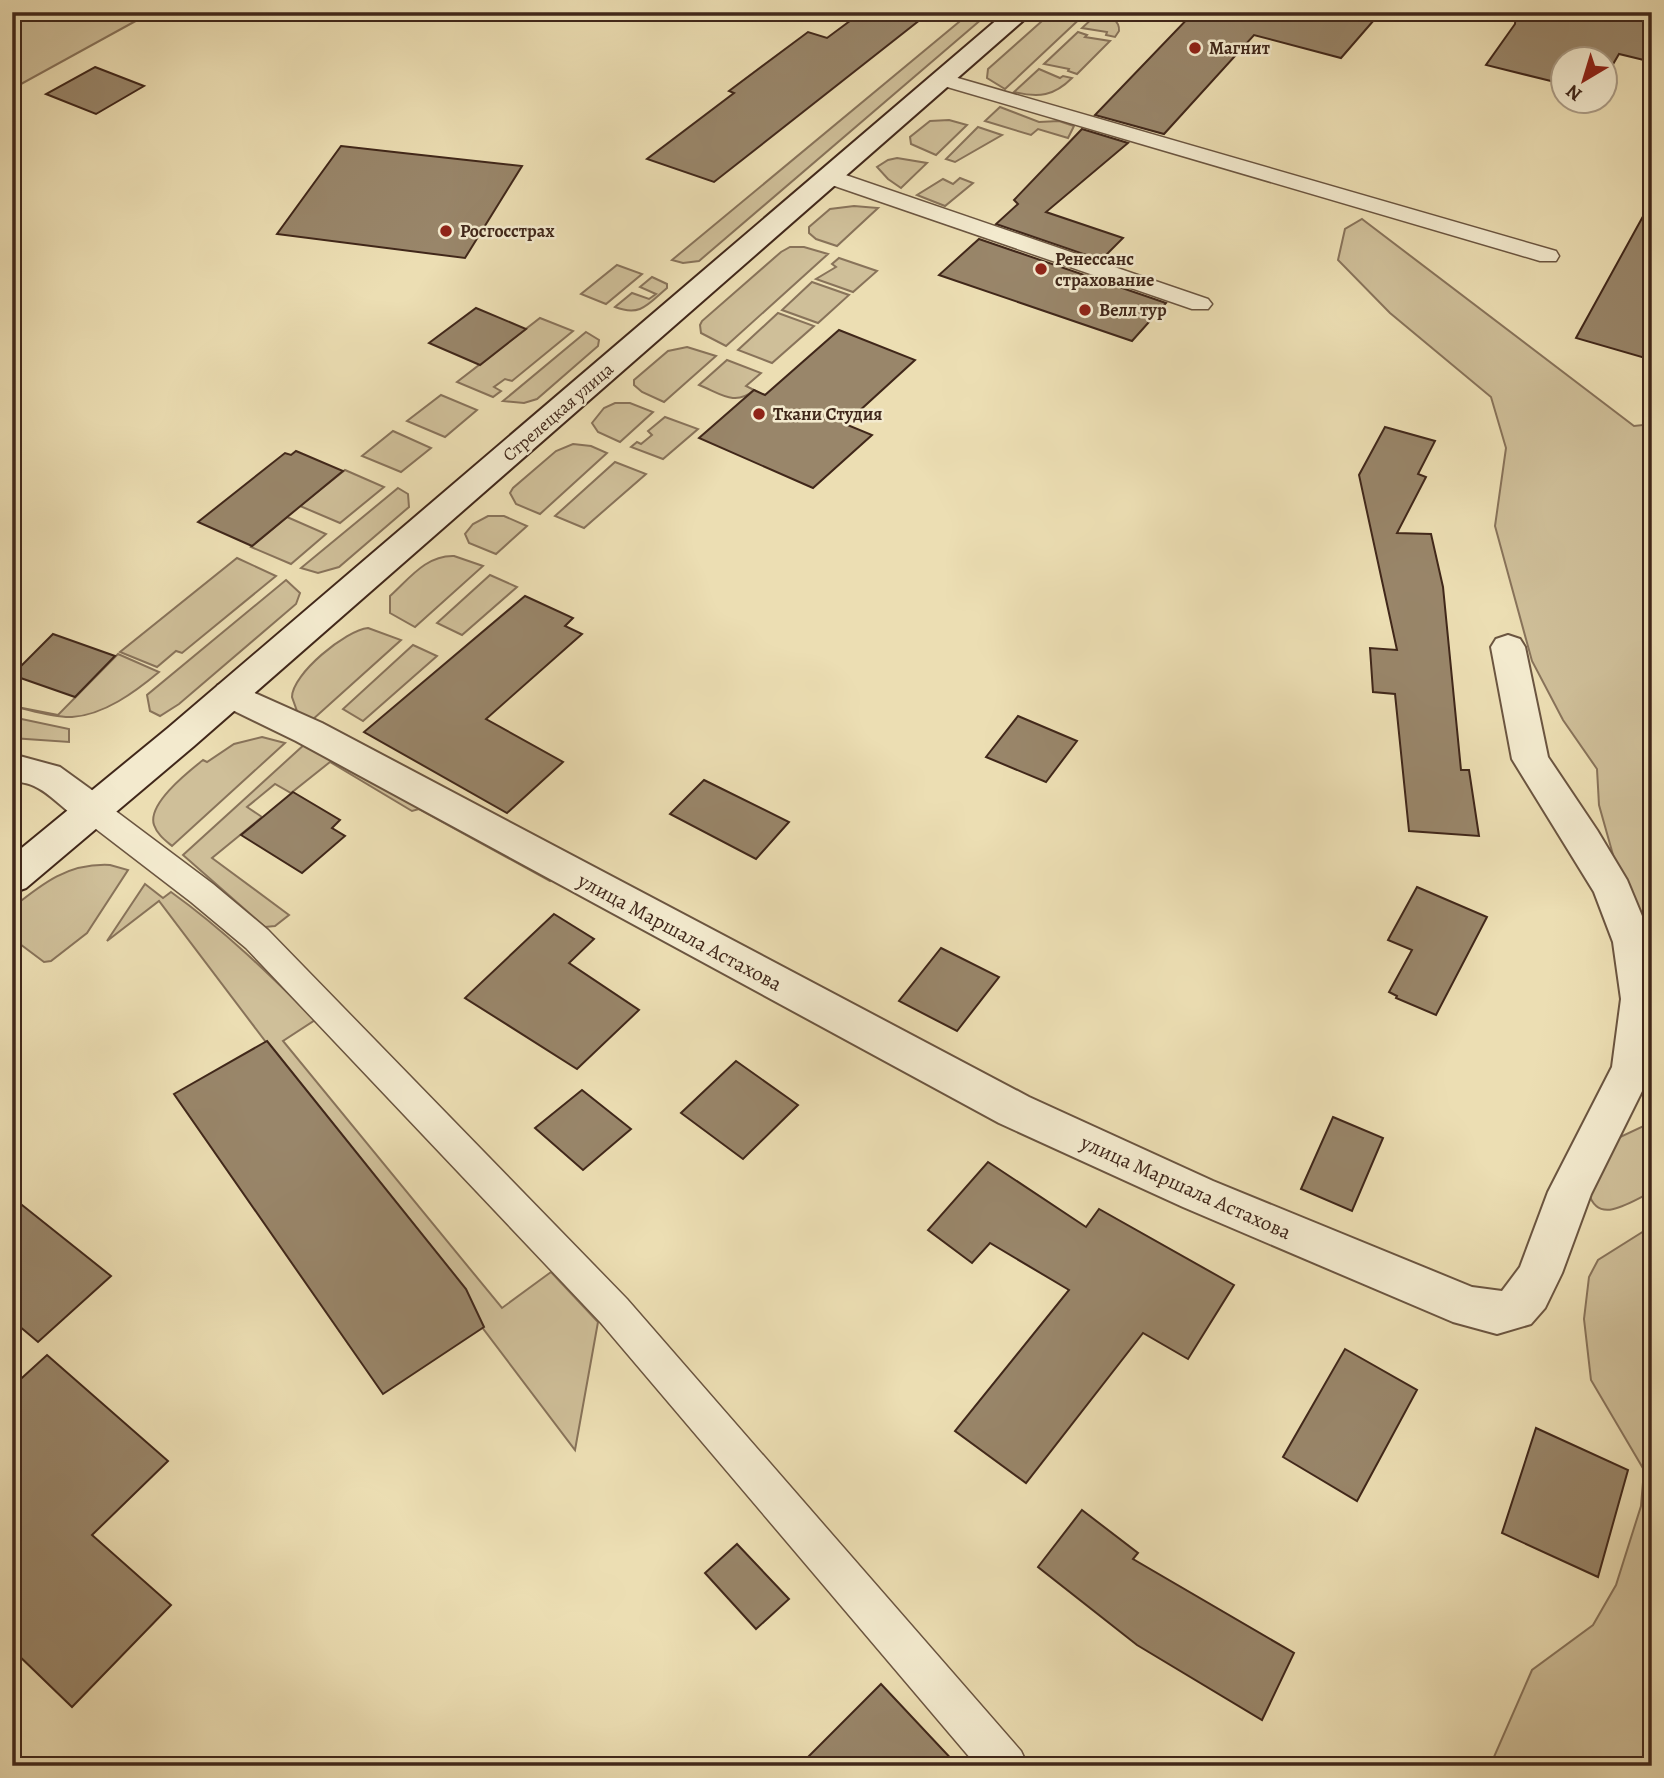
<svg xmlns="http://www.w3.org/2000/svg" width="1664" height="1778" font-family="Alegreya,serif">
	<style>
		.green { fill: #cfbf99; stroke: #88735a; stroke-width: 2 }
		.building { fill: #99866a; stroke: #40271a; stroke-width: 2 }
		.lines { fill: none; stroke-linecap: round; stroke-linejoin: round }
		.service-casing { stroke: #6b5540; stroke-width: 3 }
		.minor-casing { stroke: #6b5540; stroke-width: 4 }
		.tertiary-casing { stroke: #6b5540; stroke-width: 4 }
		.secondary-casing { stroke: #40271a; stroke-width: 4 }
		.service { fill: #f3eace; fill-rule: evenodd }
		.minor { fill: #f3eace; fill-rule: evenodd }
		.tertiary { fill: #f3eace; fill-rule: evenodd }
		.secondary { fill: #f3eace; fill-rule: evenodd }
		.poi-dot { fill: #8f2418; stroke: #f3eace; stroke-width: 2.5 }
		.labels { text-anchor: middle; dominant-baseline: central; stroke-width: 5; stroke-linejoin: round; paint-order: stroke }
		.far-poi-label { font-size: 18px; font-weight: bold; fill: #40271a; stroke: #f3eace; text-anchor: start }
		.far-street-label { font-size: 18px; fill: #40271a; stroke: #f3eace }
		.street-label { font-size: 21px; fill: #40271a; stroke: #f3eace }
	</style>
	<rect width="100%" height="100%" fill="#ecdeb3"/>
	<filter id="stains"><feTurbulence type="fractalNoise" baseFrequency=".00286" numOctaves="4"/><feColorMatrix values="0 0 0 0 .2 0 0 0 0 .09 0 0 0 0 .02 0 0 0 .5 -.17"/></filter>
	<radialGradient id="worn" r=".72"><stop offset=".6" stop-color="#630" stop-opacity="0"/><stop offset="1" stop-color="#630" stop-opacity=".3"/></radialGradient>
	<g class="green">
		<polygon points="12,12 152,12 12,89"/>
		<polygon points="971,12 990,12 699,261 683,263 672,260"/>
		<polygon points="1087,12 1005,89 987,78 988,69 1051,13"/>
		<path d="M1098 13C1108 16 1120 19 1119 31L1115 37 1106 35 1107 32 1082 28Z"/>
		<polygon points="1078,32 1087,35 1085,37 1110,41 1077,74 1068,71 1069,69 1044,64"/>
		<path d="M1039 69 1060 78 1063 76 1072 78C1054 96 1039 98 1014 92Z"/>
		<polygon points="1000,107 1039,122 1059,121 1074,126 1068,138 1038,129 1031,135 985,121"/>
		<polygon points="949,120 967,125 936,155 911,144 910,137 930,121"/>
		<polygon points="978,127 1002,135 955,162 946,159"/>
		<polygon points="897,158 927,163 901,188 888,179 877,167 888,160"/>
		<polygon points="960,178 973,183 945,206 917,195 943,179 953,184"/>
		<polygon points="854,206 878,208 837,246 816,239 809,233 809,227 830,209"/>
		<polygon points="1362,219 1634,426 1652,424 1652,932 1636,909 1615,862 1599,805 1597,769 1563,720 1532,661 1495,526 1506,448 1491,397 1390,313 1338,260 1345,229"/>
		<polygon points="790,247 804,247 828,254 726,346 701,333 700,325 702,321 781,252"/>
		<polygon points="839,258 877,271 853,292 816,279 836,267 832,264"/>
		<polygon points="617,265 642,274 606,304 581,294"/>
		<path d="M652 277 667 284V288C648 304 641 317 615 307L632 293 649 299 656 294 640 287Z"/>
		<polygon points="812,282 849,295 818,323 782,310"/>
		<polygon points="778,313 814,326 772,363 738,350"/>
		<polygon points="540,318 573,331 512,381 505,379 494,387 501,391 493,397 457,382"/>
		<polygon points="586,332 599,340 598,346 537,399 524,403 503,401"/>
		<polygon points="687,347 716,356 664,402 642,392 634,385 634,380 668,351"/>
		<path d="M727 360 761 373 746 386 754 390C735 407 720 393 699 385Z"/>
		<polygon points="441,395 477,410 445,437 407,421"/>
		<polygon points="615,403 630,403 653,412 620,442 598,432 592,423 604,408"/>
		<polygon points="665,417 698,429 663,459 631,447 637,442 641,444 652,435 648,431"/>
		<polygon points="393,431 431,448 401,472 362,456"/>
		<polygon points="573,444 591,446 607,453 540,514 516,504 510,493 513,488 556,451"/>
		<polygon points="615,462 646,474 584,528 555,516"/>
		<polygon points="345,470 384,487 340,523 300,506"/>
		<polygon points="398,488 408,494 409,507 339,567 318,573 301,568"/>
		<polygon points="488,516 504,516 527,526 496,554 469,543 465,534 473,524"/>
		<polygon points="287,517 326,534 291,564 251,547"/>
		<path d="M454 556 483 566 415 627 390 613V596C409 579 426 555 454 556Z"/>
		<polygon points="237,558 276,576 182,653 176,651 157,667 120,652"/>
		<polygon points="490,575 517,587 462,635 437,623"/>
		<polygon points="286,580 300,593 296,604 179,704 160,716 150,711 147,695"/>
		<path d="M368 628 401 640 311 721 297 711 292 697C292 674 346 630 368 628Z"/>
		<polygon points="413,645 437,656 363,721 343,709"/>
		<path d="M118 654 159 672C135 692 104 715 72 717 53 718 31 710 12 706L58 715Z"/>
		<polygon points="12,717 69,729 69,742 12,738"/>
		<path d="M262 737 285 743 172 846C165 840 157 834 154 825 147 804 188 772 203 760L207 762 234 744Z"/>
		<polygon points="306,743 553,878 550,881 419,809 412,811 330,762 291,793 275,784 247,807 262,817 212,858 289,915 275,926 265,927 183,855"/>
		<path d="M110 865 128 870 87 933 51 961 44 962 12 938V908C43 883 68 863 110 865Z"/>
		<path d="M145 884 163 898 171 892C224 930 269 974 315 1020L283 1041 502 1308 551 1272 598 1322 575 1450 159 901 107 941Z"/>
		<path d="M1652 1122V1192C1631 1201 1599 1226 1589 1194L1618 1138Z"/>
		<polygon points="1652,1226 1652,1766 1490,1766 1532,1670 1593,1625 1616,1585 1641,1506 1644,1470 1591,1380 1584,1319 1589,1277 1598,1260"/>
	</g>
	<g class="building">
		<polygon points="862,12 930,12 714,182 647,159 734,93 729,91 808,32 827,38"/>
		<polygon points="1194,12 1381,12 1341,58 1254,35 1164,134 1095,115"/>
		<polygon points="1516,12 1652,12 1652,62 1619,54 1605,78 1605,60 1563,60 1563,84 1486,65 1515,24"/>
		<polygon points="95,67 144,86 96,114 46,94"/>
		<polygon points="1082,129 1128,143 1046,212 1123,238 1101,260 996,224 1018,204 1014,200"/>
		<polygon points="341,146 403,153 522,166 465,258 277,234"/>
		<polygon points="1652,200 1652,360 1576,338"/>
		<polygon points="979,239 1166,303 1132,341 939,275"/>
		<polygon points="476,308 526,329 480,365 429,343"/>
		<polygon points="839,330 915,360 845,424 872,435 813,488 699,438 754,390 765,395"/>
		<polygon points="1385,427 1435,441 1418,474 1426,477 1397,533 1431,534 1443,587 1461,770 1469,770 1479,836 1409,831 1395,694 1373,692 1370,648 1397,650 1359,475"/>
		<polygon points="296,451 343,471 252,546 198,522 285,453 291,455"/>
		<polygon points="525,596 573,618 565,626 582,634 486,719 563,762 507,813 364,732"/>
		<polygon points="53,634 115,656 75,697 12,675"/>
		<polygon points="1018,716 1077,741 1046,782 986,757"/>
		<polygon points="704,780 789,822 756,859 670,814"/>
		<polygon points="293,792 340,820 332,828 345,836 302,873 241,835"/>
		<polygon points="1417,887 1487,917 1436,1015 1396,998 1397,996 1389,992 1412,950 1388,940"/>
		<polygon points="554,914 594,939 569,963 639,1010 577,1069 465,998"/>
		<polygon points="941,948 999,977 957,1031 899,1001"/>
		<polygon points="267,1041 466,1289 484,1327 383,1394 174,1094"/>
		<polygon points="736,1061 798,1105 743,1159 681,1113"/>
		<polygon points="582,1090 631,1129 583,1170 535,1128"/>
		<polygon points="1333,1117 1383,1138 1352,1211 1301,1189"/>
		<polygon points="988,1162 1086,1227 1099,1209 1234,1285 1188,1359 1143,1333 1026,1483 955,1431 1069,1290 990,1243 972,1263 928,1230"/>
		<polygon points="12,1197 111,1276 38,1342 12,1320"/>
		<polygon points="1345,1349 1417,1390 1357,1501 1283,1457"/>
		<polygon points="47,1355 168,1461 92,1535 171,1605 72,1707 12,1649 12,1387"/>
		<polygon points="1536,1428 1628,1470 1598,1577 1502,1533"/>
		<polygon points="1082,1510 1138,1553 1133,1559 1294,1653 1262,1720 1137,1645 1038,1567"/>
		<polygon points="737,1544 789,1599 756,1629 705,1573"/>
		<polygon points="881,1684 958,1766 799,1766"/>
	</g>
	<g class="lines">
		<defs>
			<g id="service">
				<polygon points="944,74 1556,251 1559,256 1556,261 1540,261 937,84 934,80 937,76"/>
				<polygon points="831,170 1208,299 1212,304 1208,309 1192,309 823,182 820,177 823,172"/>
				<polygon points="94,800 105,803 213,884 268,930 627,1299 1021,1751 1028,1766 977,1766 601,1323 246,948 191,902 83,819 79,811 83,803"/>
			</g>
			<polygon id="minor" points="1508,635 1520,639 1525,647 1548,757 1597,830 1627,880 1652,940 1652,1071 1591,1194 1562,1273 1545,1308 1531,1324 1497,1334 1453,1322 1183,1207 999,1123 296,741 218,703 212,694 218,685 230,682 322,723 1029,1097 1213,1181 1472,1287 1502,1291 1520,1267 1548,1192 1612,1067 1621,999 1613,942 1594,892 1512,759 1491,647 1496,639"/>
			<path id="tertiary" d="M12 754 60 767 107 801 113 811 107 821C75 831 61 798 34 786 28 783 19 782 12 780Z"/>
			<polygon id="secondary" points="1006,12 1033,12 194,746 26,888 12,893 12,856 168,728"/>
		</defs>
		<use href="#service" class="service-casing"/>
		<use href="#minor" class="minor-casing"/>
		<use href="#tertiary" class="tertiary-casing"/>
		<use href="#secondary" class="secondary-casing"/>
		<use href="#service" class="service"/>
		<use href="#minor" class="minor"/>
		<use href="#tertiary" class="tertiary"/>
		<use href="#secondary" class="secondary"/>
	</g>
	<g class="poi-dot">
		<circle cx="1195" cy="48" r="7"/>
		<circle cx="446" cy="231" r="7"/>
		<circle cx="1041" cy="269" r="7"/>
		<circle cx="1085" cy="310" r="7"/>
		<circle cx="759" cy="414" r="7"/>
	</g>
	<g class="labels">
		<g class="far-poi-label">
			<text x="1209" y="48">Магнит</text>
			<text x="460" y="231">Росгосстрах</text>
			<text x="1055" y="259">Ренессанс<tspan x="1055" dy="21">страхование</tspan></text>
			<text x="1099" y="310">Велл тур</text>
			<text x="773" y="414">Ткани Студия</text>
		</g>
		<g class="far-street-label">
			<text transform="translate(558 412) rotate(-41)">Стрелецкая улица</text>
		</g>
		<g class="street-label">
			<text transform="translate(680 932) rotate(28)">улица Маршала Астахова</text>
			<text transform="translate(1186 1187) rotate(24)">улица Маршала Астахова</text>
		</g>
	</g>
	<rect width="1664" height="1778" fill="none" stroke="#ecdeb3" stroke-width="42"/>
	<rect x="14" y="14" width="1636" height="1750" fill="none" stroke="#40271a" stroke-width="3.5"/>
	<rect x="21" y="21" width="1622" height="1736" fill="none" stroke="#40271a" stroke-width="2"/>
	<g transform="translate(1584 80) rotate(218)"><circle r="33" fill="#f3eace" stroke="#ab9c86" stroke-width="2"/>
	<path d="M0-5L12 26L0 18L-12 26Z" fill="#8f2418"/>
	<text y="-10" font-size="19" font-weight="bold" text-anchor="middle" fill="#40271a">N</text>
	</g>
	<rect width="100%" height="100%" filter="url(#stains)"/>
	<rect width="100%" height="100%" fill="url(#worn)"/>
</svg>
